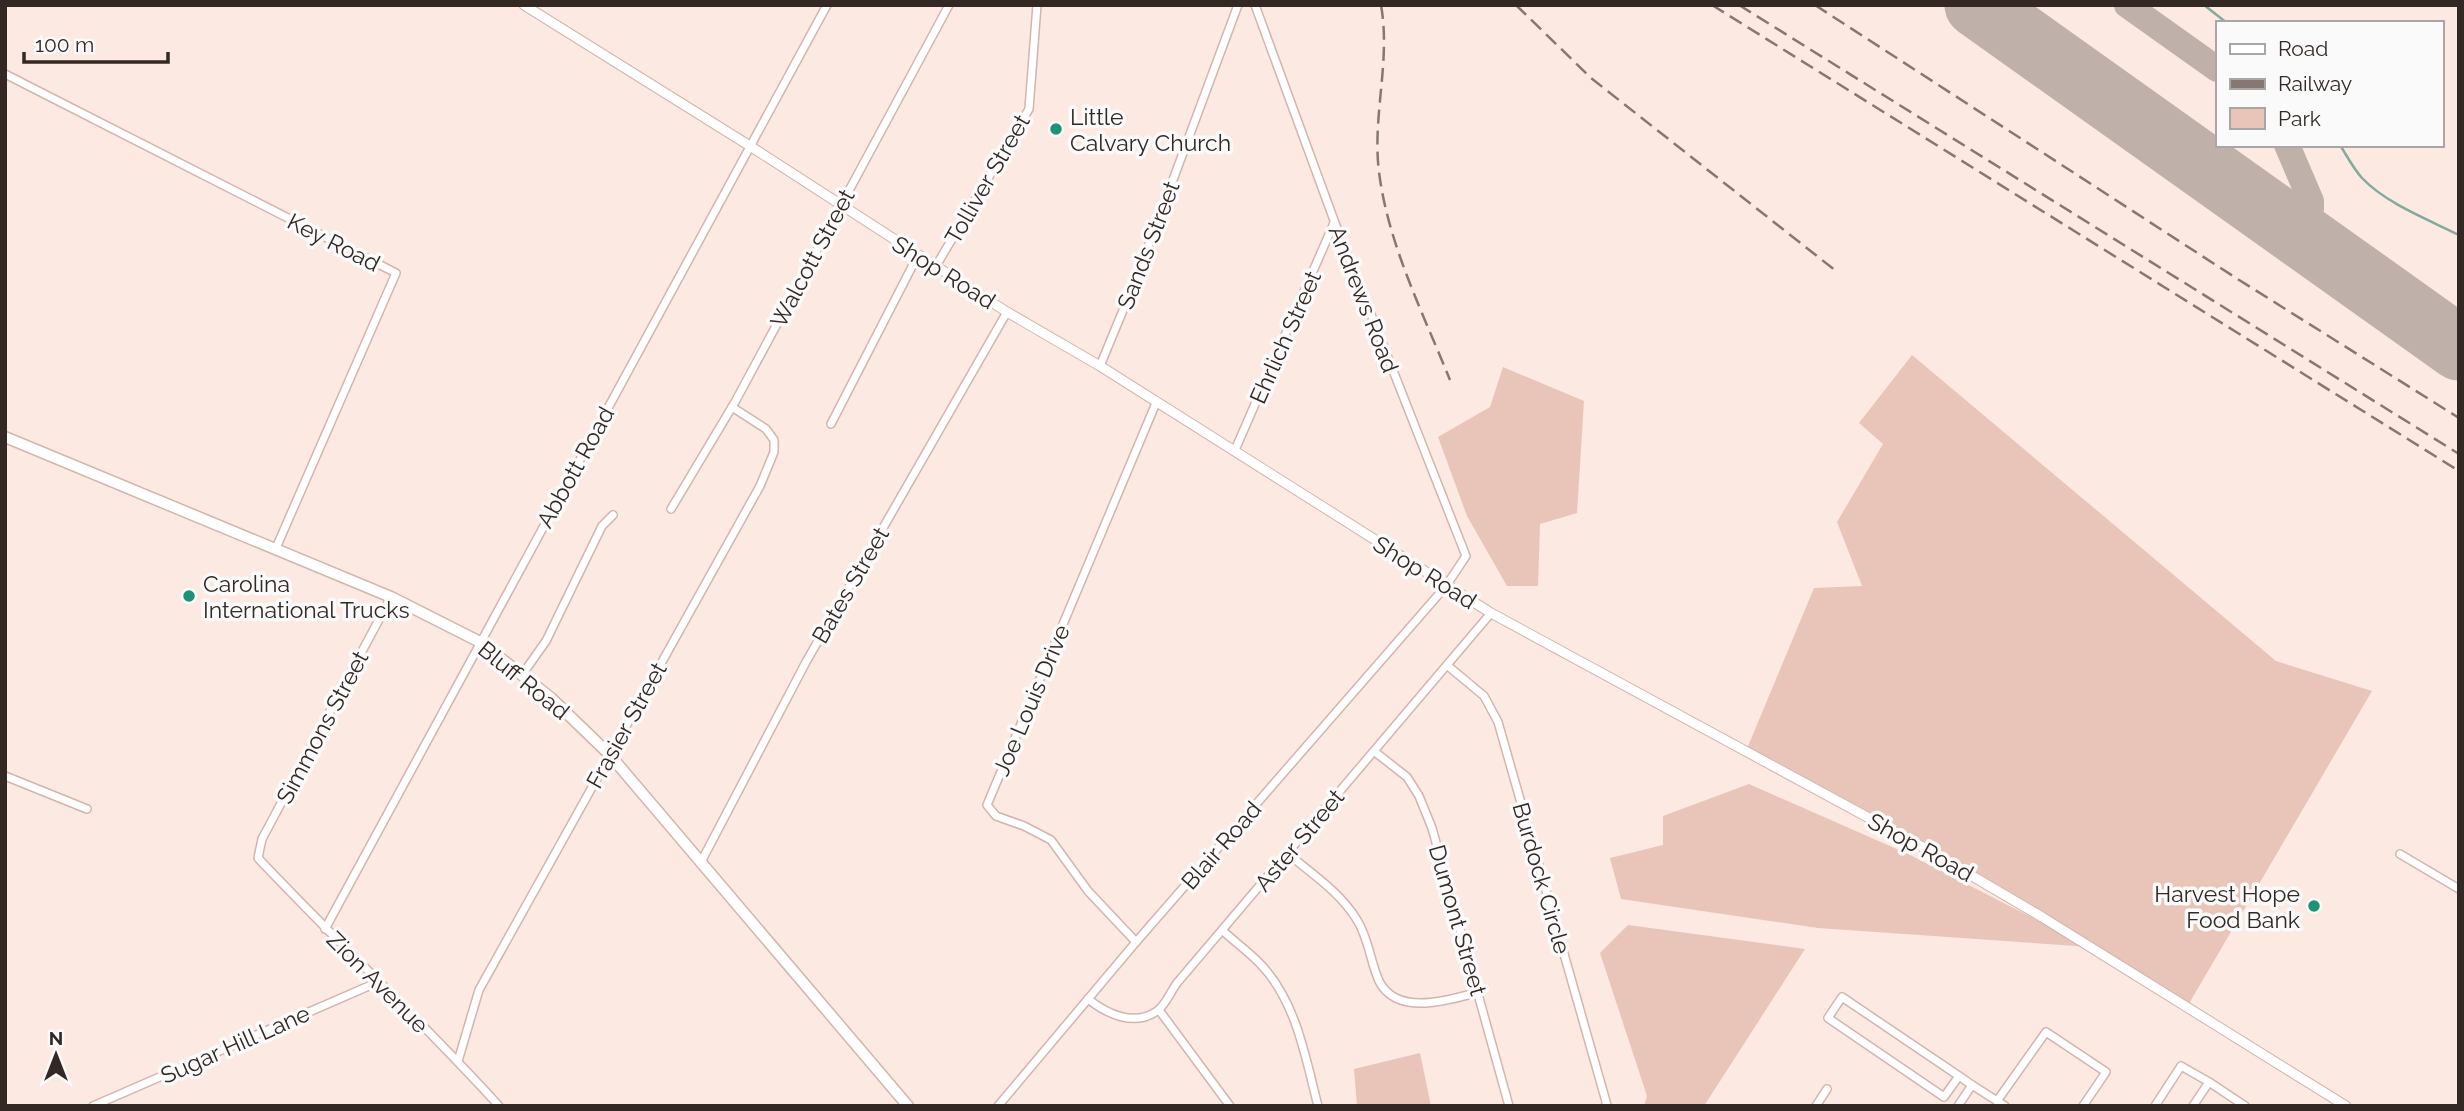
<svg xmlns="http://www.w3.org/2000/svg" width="2464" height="1111" font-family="Raleway,sans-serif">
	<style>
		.green { fill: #e9c5b9 }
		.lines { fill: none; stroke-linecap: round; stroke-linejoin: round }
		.stream { stroke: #83aa9c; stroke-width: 2.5 }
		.taxiway { stroke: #c0b0aa; stroke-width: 26 }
		.runway { stroke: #c0b0aa; stroke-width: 65 }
		.minor-casing { stroke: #d3b5ac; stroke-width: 10 }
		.tertiary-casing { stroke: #d3b5ac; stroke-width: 11 }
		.secondary-casing { stroke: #d3b5ac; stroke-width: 13 }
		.minor { stroke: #fff; stroke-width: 7 }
		.tertiary { stroke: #fff; stroke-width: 9 }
		.secondary { stroke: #fff; stroke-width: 10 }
		.rail { stroke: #857772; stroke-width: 2.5; stroke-dasharray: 14 7; stroke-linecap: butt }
		.poi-dot { fill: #1e9275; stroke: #fafafa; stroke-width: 2.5 }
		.labels { text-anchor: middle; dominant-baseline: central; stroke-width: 7; stroke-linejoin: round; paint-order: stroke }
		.poi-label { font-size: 23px; fill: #332824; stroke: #fafafa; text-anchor: start }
		.street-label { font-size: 23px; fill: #332824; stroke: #fafafa }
	</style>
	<rect width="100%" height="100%" fill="#fce9e2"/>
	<g class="green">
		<polygon points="1912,355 2276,661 2372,691 2187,1007 2091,947 1818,928 1621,899 1610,858 1663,845 1663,816 1749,784 1908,854 2078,941 1746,751 1814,588 1862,586 1837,522 1883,444 1859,423"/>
		<polygon points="1503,367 1584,401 1577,513 1540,524 1538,586 1507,586 1467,516 1438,437 1490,407"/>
		<polygon points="1628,925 1805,949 1704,1106 1644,1106 1647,1096 1600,953"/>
		<polygon points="1420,1053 1431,1106 1357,1106 1354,1069"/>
	</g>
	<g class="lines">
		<g class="stream">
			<polyline points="2204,5 2227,23"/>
			<path d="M2340 145C2347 156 2353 168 2362 178 2387 204 2427 219 2459 235"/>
		</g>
		<g class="taxiway">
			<polyline points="2127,5 2217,69"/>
			<polyline points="1979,7 1980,5"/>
			<polyline points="2287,145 2311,201 2311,209 2296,232"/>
		</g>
		<polyline class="runway" points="1977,5 2459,348"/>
		<defs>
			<g id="minor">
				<polyline points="5,74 396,273 276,548"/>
				<polyline points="936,266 1029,109 1037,5"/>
				<polyline points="1100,366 1138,274 1238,5"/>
				<polyline points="831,424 918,255"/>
				<polyline points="1235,450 1334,223"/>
				<polyline points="671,509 735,402 949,5"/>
				<path d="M391 597 262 839 258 858C337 942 422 1021 499 1106"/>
				<polyline points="1448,666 1484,696 1498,722 1607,1105 1605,1106"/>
				<polyline points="522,675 546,641 602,526 613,515"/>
				<polyline points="1375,752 1407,777 1419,796 1432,828 1509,1106"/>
				<polyline points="5,776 87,809"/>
				<path d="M1287 853C1311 873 1340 892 1357 920 1369 939 1370 961 1379 981 1397 1017 1449 1000 1479 992"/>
				<polyline points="2400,854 2459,889"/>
				<polyline points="701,862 806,662 1007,312"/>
				<polyline points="325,929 827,5"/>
				<path d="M1223 931C1236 943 1252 954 1264 968 1297 1005 1306 1060 1318 1106"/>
				<polyline points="1136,942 1088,891 1051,840 1024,826 996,816 987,805 1156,403"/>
				<path d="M1088 999C1107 1014 1134 1027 1157 1011 1165 1006 1171 991 1177 983L1491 613"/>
				<polyline points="1159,1010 1230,1106"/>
				<polyline points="458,1061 479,990 760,486 774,452 774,440 766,429 732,407"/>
				<polyline points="1959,1076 1944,1097 1828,1018 1842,997 1959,1076 1972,1085"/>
				<polyline points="1997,1101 2046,1032 2106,1072 2083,1106"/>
				<polyline points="93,1106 378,982"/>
				<polyline points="998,1106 1136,942 1446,586 1466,556 1335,223 1255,5"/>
				<polyline points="1816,1106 1827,1089"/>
				<polyline points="1958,1106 1972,1085 2005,1106"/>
				<polyline points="2155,1106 2181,1066 2209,1082"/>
				<polyline points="2193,1106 2209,1082 2245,1106"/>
			</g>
			<polyline id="tertiary" points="524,5 750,146 1007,312 1100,366 1491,613 1928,850 2042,917 2346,1106"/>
			<polyline id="secondary" points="5,437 391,597 480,642 551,698 609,754 908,1106"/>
		</defs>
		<use href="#minor" class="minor-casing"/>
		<use href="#tertiary" class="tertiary-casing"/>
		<use href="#secondary" class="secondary-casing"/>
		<use href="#minor" class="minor"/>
		<use href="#tertiary" class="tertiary"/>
		<use href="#secondary" class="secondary"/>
		<g class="rail">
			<path d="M1381 5C1391 61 1372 116 1379 172 1388 244 1423 313 1450 380"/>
			<polyline points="1516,5 1591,78 1836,271"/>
			<polyline points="1712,5 2459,471"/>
			<polyline points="1739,5 2459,454"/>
			<polyline points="1815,5 2236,278 2459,418"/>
		</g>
	</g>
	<g class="poi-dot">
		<circle cx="1056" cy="129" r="7"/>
		<circle cx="189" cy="596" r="7"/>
		<circle cx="2314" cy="906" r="7"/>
	</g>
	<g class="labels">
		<g class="poi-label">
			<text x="1070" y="116">Little<tspan x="1070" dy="26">Calvary Church</tspan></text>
			<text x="203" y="583">Carolina<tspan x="203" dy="26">International Trucks</tspan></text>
			<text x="2300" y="893" text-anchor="end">Harvest Hope<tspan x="2300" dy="26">Food Bank</tspan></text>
		</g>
		<g class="street-label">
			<text transform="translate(987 179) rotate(-60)">Tolliver Street</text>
			<text transform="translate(334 242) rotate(27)">Key Road</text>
			<text transform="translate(1148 245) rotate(-69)">Sands Street</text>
			<text transform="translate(812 258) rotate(-62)">Walcott Street</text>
			<text transform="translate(944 272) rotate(32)">Shop Road</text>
			<text transform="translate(1364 299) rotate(69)">Andrews Road</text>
			<text transform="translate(1285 337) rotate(-66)">Ehrlich Street</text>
			<text transform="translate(575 467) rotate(-61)">Abbott Road</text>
			<text transform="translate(1425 572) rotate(32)">Shop Road</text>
			<text transform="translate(850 585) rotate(-60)">Bates Street</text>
			<text transform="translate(524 680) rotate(39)">Bluff Road</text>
			<text transform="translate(1031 700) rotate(-67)">Joe Louis Drive</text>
			<text transform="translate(626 725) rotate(-61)">Frasier Street</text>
			<text transform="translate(322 727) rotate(-62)">Simmons Street</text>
			<text transform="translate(1299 840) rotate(-50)">Aster Street</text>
			<text transform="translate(1221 845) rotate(-49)">Blair Road</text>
			<text transform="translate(1921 847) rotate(29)">Shop Road</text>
			<text transform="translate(1542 878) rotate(74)">Burdock Circle</text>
			<text transform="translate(1458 920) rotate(74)">Dumont Street</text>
			<text transform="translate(378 982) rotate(45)">Zion Avenue</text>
			<text transform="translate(235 1044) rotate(-24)">Sugar Hill Lane</text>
		</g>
	</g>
	<rect width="2464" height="1111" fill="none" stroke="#332824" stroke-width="14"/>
	<rect x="2216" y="21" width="228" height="126" fill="#fafafa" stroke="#aaa6a4" stroke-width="2"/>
	<rect x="2230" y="44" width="35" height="10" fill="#ffffff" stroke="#aaa6a4" stroke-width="2"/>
	<text x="2278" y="56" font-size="21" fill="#332824">Road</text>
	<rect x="2230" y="79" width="35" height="10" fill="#857772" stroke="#aaa6a4" stroke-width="2"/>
	<text x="2278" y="91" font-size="21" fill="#332824">Railway</text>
	<rect x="2230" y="108" width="35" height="21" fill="#e9c5b9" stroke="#aaa6a4" stroke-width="2"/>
	<text x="2278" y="126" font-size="21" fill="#332824">Park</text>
	<g transform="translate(56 1055)" stroke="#fafafa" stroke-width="5" paint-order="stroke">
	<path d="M0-5L12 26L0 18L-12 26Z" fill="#332824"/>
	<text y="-10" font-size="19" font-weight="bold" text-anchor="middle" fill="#332824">N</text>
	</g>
	<path d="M24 52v10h144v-10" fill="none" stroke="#332824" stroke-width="3.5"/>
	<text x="35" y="52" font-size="21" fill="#332824" stroke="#fafafa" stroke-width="5" paint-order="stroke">100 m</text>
</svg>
